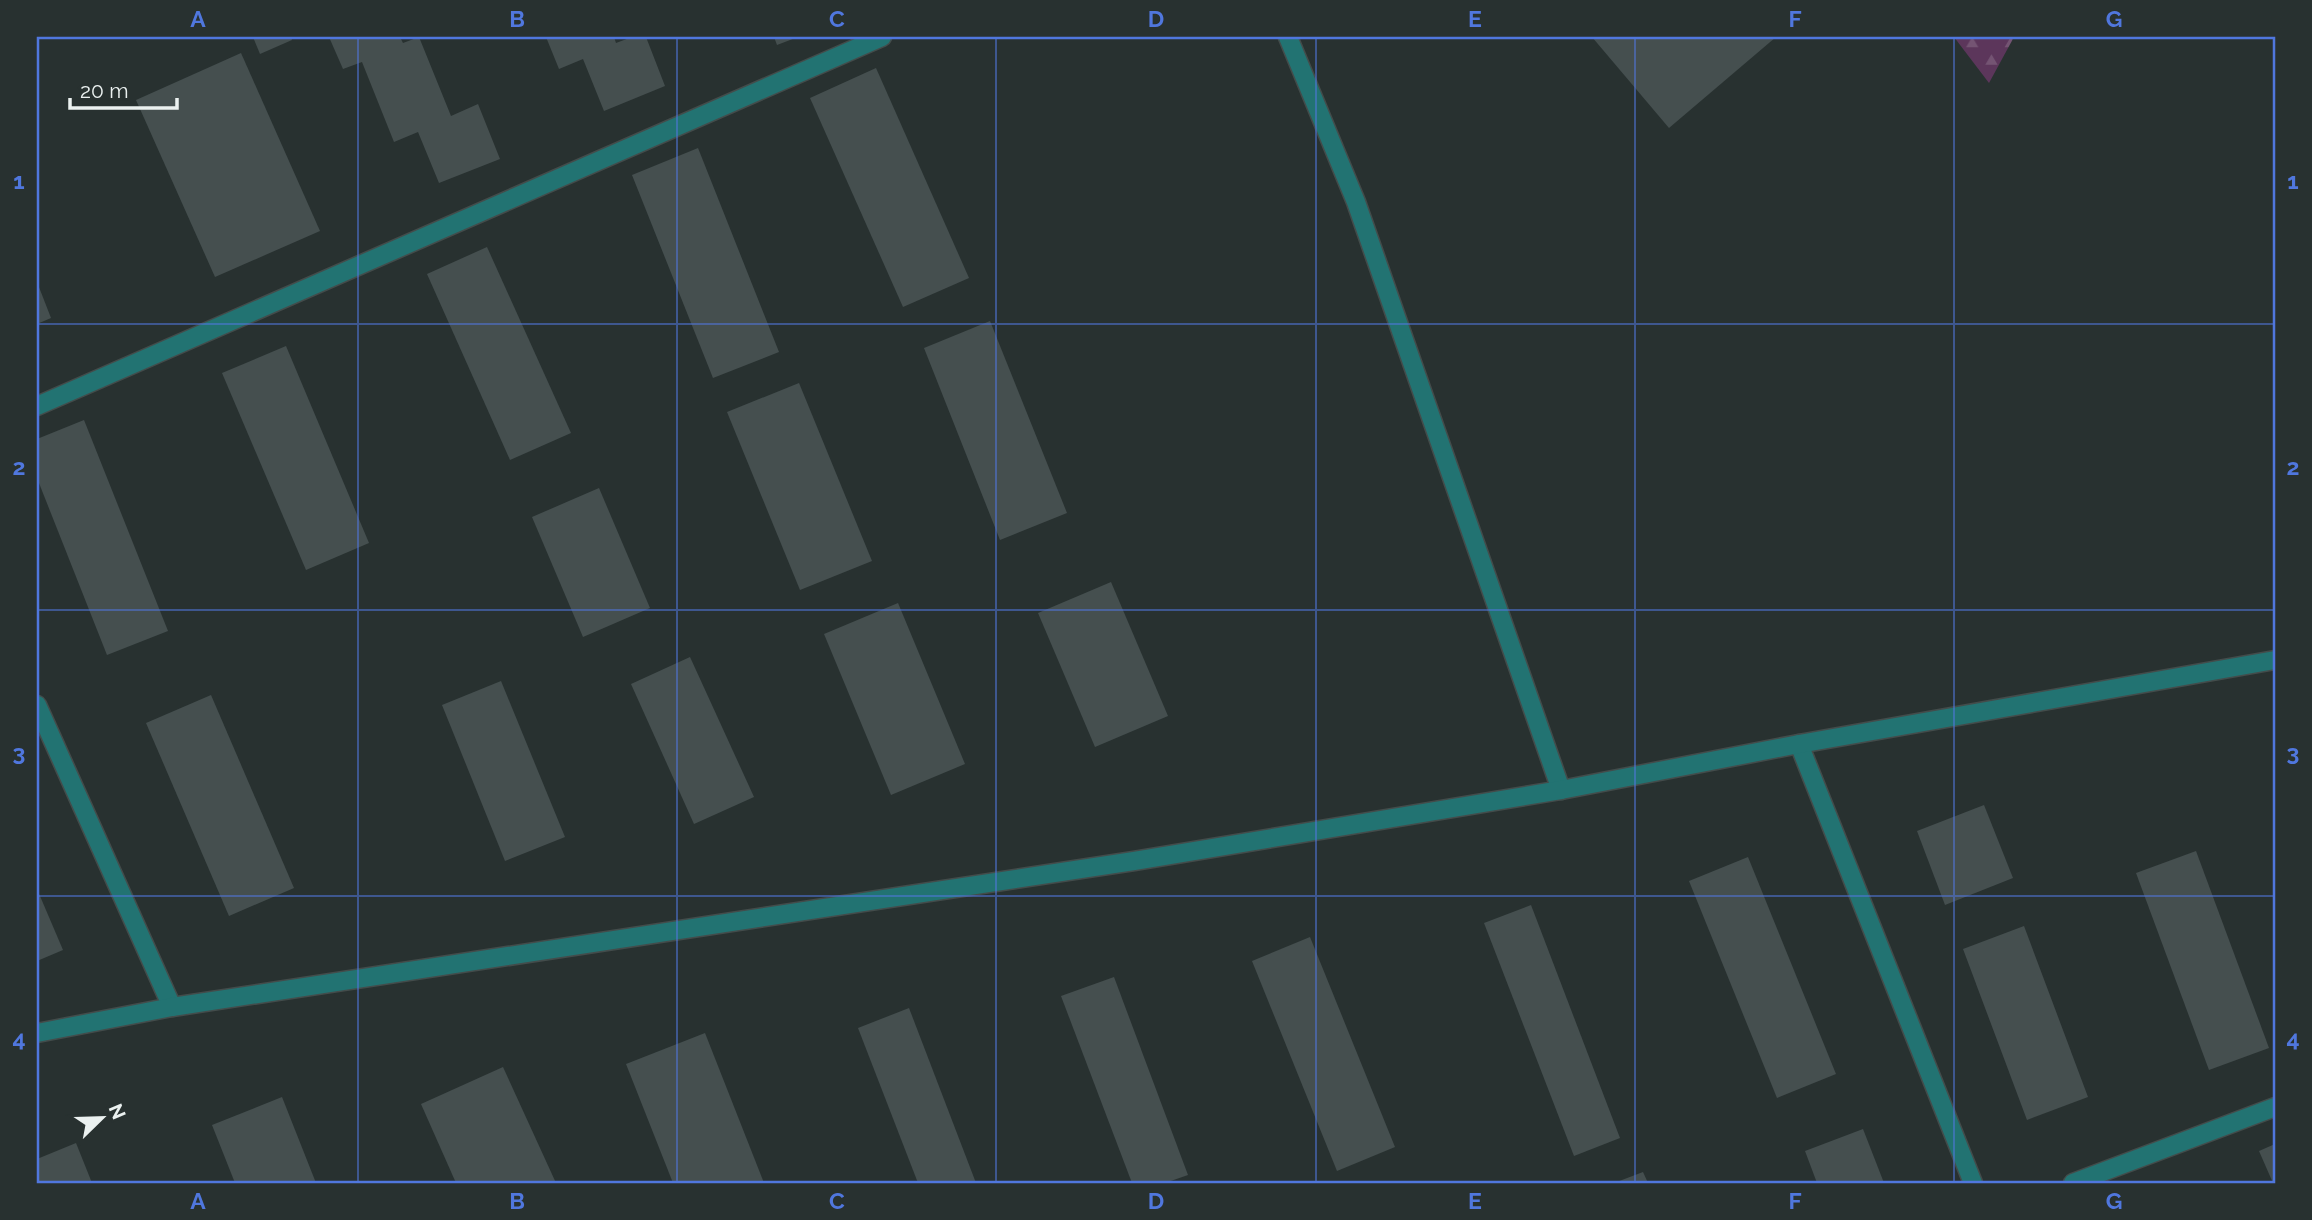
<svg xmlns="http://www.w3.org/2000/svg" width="2312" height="1220" font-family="Raleway,sans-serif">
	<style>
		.forest { fill: url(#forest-firs) }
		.building { fill: #454f4f }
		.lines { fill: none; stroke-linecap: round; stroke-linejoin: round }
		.service-casing { stroke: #434c4b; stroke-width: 21 }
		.minor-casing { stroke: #434c4b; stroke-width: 21 }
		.tertiary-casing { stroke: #434c4b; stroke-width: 21 }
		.service { stroke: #227372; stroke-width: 18 }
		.minor { stroke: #227372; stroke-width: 18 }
		.tertiary { stroke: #227372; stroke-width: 18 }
		.grid { fill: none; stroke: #5077de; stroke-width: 2; stroke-opacity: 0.55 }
		.neatline { fill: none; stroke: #5077de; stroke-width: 2.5 }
		.grid-label { font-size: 23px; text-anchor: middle; font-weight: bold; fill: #5077de }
	</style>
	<defs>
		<pattern id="forest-firs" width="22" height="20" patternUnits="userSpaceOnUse" patternTransform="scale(1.75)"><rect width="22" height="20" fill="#5c365b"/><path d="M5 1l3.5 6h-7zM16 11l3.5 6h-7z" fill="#745473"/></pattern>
	</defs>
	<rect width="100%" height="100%" fill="#283130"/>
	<polygon class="forest" points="1954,37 2014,37 1989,83"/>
	<g class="building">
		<polygon points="253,37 291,37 292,40 260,54"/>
		<polygon points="329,37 400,37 403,43 419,37 451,116 478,104 500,159 439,183 418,132 394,142 362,62 343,69"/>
		<polygon points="546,37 614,37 616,43 632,37 646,37 665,86 604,111 583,59 559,69"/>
		<polygon points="774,37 798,37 777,45"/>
		<polygon points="1592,37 1776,37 1669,128"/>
		<polygon points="241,53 320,231 215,277 136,100"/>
		<polygon points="876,68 969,278 903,307 810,98"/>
		<polygon points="698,148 779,352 713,378 632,175"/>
		<polygon points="487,247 571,433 510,460 427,274"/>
		<polygon points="37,282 51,318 37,324"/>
		<polygon points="990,321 1067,513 1000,540 924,348"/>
		<polygon points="286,346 369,543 306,570 222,373"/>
		<polygon points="799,383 872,561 800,590 727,412"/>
		<polygon points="84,420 168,631 107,655 37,478 37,439"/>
		<polygon points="599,488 650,608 583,637 532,517"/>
		<polygon points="1111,582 1168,716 1095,747 1038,613"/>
		<polygon points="898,603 965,764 891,795 824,634"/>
		<polygon points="690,657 754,797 694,824 631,684"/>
		<polygon points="501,681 565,837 505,861 442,705"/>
		<polygon points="211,695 294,888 229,916 146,723"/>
		<polygon points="1984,805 2013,878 1945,905 1917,831"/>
		<polygon points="2196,851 2269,1048 2209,1070 2136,873"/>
		<polygon points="1748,857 1836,1074 1777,1098 1689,881"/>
		<polygon points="37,889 63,950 37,961"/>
		<polygon points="1531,905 1620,1138 1574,1156 1484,923"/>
		<polygon points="2024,926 2088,1097 2027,1120 1963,949"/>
		<polygon points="1310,937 1395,1147 1337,1171 1252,961"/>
		<polygon points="1114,977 1188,1175 1165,1183 1132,1183 1061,996"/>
		<polygon points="909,1008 976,1183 918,1183 858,1028"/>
		<polygon points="705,1033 764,1183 673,1183 626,1064"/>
		<polygon points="503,1067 556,1183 456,1183 421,1104"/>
		<polygon points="282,1097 316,1183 235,1183 212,1125"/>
		<polygon points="1863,1129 1884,1183 1817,1183 1805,1151"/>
		<polygon points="76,1143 92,1183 37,1183 37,1159"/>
		<polygon points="2275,1144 2275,1183 2273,1183 2259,1151"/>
		<polygon points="1643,1172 1648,1183 1614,1183"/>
	</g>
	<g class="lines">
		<defs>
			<g id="service">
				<polyline points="1288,37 1356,202 1561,790"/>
				<polyline points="37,406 882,37"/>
			</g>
			<g id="minor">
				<polyline points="37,705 172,1007"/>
				<polyline points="1799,744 1973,1183"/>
				<polyline points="2073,1183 2275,1107"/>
			</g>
			<polyline id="tertiary" points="37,1033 172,1007 1134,861 1561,790 1799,744 2275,660"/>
		</defs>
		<use href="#service" class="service-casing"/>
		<use href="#minor" class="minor-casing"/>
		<use href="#tertiary" class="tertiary-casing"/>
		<use href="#service" class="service"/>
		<use href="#minor" class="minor"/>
		<use href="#tertiary" class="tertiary"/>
	</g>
	<path class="grid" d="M358 37V1183M677 37V1183M996 37V1183M1316 37V1183M1635 37V1183M1954 37V1183M37 324H2275M37 610H2275M37 896H2275"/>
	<rect width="2312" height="1220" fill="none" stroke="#283130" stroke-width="77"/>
	<g transform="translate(102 1118) rotate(67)" stroke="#283130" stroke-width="5" paint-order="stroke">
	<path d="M0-5L12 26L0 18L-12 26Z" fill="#ebf1f0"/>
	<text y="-10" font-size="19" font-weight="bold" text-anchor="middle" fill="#ebf1f0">N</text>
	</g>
	<path d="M70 98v10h107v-10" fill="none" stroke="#ebf1f0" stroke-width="3.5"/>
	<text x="80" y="98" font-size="21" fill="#ebf1f0" stroke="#283130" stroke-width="5" paint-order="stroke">20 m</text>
	<rect x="38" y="38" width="2236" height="1144" class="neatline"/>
	<g class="grid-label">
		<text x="198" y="27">A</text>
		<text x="517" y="27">B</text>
		<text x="837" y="27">C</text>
		<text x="1156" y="27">D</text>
		<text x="1475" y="27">E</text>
		<text x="1795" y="27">F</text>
		<text x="2114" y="27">G</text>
		<text x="19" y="189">1</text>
		<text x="2293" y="189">1</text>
		<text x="19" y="475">2</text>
		<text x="2293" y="475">2</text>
		<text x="19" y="761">3</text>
		<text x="2293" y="761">3</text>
		<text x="19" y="1047">4</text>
		<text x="2293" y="1047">4</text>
		<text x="198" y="1209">A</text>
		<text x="517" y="1209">B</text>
		<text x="837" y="1209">C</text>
		<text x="1156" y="1209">D</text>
		<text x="1475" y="1209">E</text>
		<text x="1795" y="1209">F</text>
		<text x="2114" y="1209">G</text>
	</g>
</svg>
